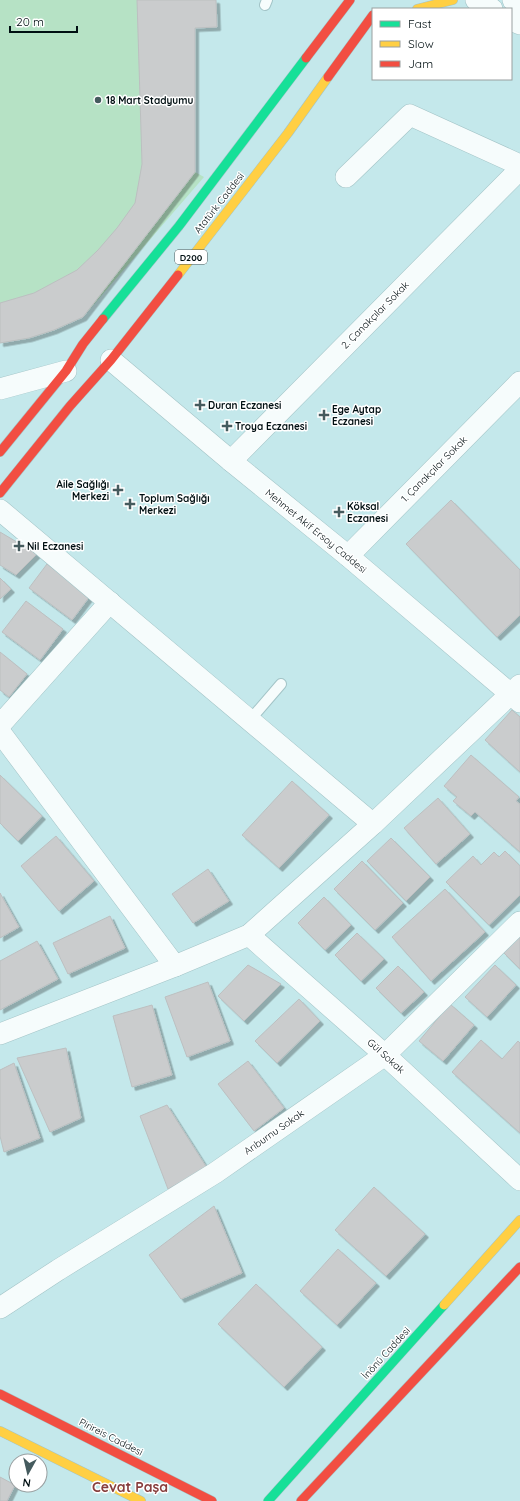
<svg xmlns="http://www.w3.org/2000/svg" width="520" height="1501" font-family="Quicksand,sans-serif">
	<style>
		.green { fill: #b6e2c5 }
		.building { fill: #cacccd; stroke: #bcbfc0; filter: url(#shadow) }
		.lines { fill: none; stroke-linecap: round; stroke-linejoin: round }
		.lane-casing { stroke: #a3c4c7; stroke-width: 12 }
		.street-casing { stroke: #a3c4c7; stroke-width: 22 }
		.fast-casing { stroke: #a3c4c7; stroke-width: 10 }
		.slow-casing { stroke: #a3c4c7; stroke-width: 10 }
		.jam-casing { stroke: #a3c4c7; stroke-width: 10 }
		.lane { stroke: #f6fcfc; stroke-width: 10 }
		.street { stroke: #f6fcfc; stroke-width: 21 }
		.fast { stroke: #16e098; stroke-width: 9 }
		.slow { stroke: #ffcf43; stroke-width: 9 }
		.jam { stroke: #f24e42; stroke-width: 9 }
		.poi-dot { fill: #455b5e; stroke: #fff; stroke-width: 1.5 }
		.labels { text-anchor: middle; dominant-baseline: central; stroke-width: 3; stroke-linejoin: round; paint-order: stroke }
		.shield { fill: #fff; stroke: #4c5759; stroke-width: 1 }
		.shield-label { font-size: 9px; font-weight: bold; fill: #000f12 }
		.poi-label { font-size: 10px; font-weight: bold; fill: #000f12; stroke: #fff; text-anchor: start }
		.street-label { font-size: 10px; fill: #000f12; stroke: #fff }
		.district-label { font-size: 14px; font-weight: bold; fill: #873e3d; stroke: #fff }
	</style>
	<defs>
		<filter id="shadow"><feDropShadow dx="3.5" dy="3.5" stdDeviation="0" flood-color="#0004"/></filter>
	</defs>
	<rect width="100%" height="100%" fill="#c4e8eb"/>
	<polygon class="green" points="0,0 216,0 195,28 195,172 204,177 83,317 54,330 29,338 0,343"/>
	<g class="building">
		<polygon points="137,0 216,0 217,27 195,28 195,172 83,317 54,330 29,338 0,343 0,303 34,293 77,270 98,250 117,228 135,203 142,164"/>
		<polygon points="451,500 520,570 520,615 497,637 406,544"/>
		<polygon points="0,532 37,554 16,575 0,565"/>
		<polygon points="47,564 90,596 72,620 29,588"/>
		<polygon points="0,578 11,589 0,599"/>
		<polygon points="26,601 63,629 40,660 2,632"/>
		<polygon points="0,652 27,674 9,697 0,690"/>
		<polygon points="512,710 520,717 520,772 485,740"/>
		<polygon points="471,755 519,797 516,801 520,804 520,852 475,812 471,816 453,801 457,797 444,786"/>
		<polygon points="0,775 42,816 18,841 0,823"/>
		<polygon points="292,781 329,815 279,868 242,835"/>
		<polygon points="438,798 470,834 436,864 404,828"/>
		<polygon points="56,836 94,881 59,911 21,866"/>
		<polygon points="391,838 430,877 406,901 367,861"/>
		<polygon points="505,851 520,866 520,895 489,925 446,882 473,856 481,865 494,852 499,857"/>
		<polygon points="362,861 403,903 375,930 334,889"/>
		<polygon points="208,869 229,901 193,923 172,894"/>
		<polygon points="445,889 485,932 431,981 392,937"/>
		<polygon points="0,893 19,927 0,938"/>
		<polygon points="324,897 351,925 325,950 298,923"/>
		<polygon points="110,916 125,948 68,974 53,943"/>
		<polygon points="357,933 384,959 361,981 335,955"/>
		<polygon points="520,934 520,969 503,952"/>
		<polygon points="37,941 58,979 0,1010 0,961"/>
		<polygon points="248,965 281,984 244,1021 218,996"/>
		<polygon points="495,965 516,985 487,1017 465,997"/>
		<polygon points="398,966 424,992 401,1013 376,988"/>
		<polygon points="208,982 230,1041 187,1057 165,997"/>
		<polygon points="299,999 320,1021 277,1063 255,1041"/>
		<polygon points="450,1004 474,1025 443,1061 419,1041"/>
		<polygon points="152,1005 172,1075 132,1087 113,1016"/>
		<polygon points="481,1040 502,1059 518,1041 520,1043 520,1133 452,1072"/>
		<polygon points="66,1048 81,1118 50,1132 17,1058"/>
		<polygon points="248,1061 284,1108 254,1131 218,1084"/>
		<polygon points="14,1063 40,1138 4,1152 0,1136 0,1070"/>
		<polygon points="167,1105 207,1168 168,1189 140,1116"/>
		<polygon points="374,1187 425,1234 386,1276 335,1230"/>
		<polygon points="214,1206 242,1273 181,1299 149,1255"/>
		<polygon points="338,1249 376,1283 337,1325 300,1291"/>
		<polygon points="256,1284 322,1347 284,1387 218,1324"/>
		<polygon points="0,1477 15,1485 7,1501 0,1501"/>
	</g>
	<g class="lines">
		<defs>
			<g id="lane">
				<polyline points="265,5 267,0"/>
				<polyline points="250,720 281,684"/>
			</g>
			<g id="street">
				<polyline points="476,0 492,9"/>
				<polyline points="513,0 520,5"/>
				<polyline points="511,20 520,24"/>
				<polyline points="346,177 410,115 520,165"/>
				<polyline points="111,360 231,461 348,556 520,702"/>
				<polyline points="0,389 66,371"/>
				<polyline points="231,461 520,169"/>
				<polyline points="0,510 373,824"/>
				<polyline points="348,556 520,382"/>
				<polyline points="0,725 110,602"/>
				<polyline points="0,732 175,966"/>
				<polyline points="249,935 385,1055 520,1180"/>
				<polyline points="0,1034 175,966 249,935 373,824 520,685"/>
				<polyline points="0,1308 58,1270 215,1173 385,1055 520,922"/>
			</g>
			<g id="fast">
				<polyline points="103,319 179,226 306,58"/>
				<polyline points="268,1501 444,1305"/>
			</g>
			<g id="slow">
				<polyline points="417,9 453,0"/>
				<polyline points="178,275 288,133 328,77"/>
				<polyline points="444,1305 520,1220"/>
				<polyline points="0,1431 141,1501"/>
			</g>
			<g id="jam">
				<polyline points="306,58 350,0"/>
				<polyline points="328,77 373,15"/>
				<polyline points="0,452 66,371 83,344 103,319"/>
				<polyline points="0,493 70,406 111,360 178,275"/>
				<polyline points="0,1394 212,1501"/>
				<polyline points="301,1501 520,1267"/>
			</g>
		</defs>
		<use href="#lane" class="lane-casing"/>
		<use href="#street" class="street-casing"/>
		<use href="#fast" class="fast-casing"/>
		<use href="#slow" class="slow-casing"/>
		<use href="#jam" class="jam-casing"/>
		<use href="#lane" class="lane"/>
		<use href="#street" class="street"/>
		<use href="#fast" class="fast"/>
		<use href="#slow" class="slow"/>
		<use href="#jam" class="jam"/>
	</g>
	<g class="poi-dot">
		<circle cx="98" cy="100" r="4"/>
		<path d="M198 399h4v4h4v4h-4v4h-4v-4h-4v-4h4z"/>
		<path d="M322 409h4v4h4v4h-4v4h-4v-4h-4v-4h4z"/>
		<path d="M225 420h4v4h4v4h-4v4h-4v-4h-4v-4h4z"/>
		<path d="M116 484h4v4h4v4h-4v4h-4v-4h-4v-4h4z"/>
		<path d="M128 498h4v4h4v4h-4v4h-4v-4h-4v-4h4z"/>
		<path d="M337 506h4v4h4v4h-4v4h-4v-4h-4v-4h4z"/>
		<path d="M17 540h4v4h4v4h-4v4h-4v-4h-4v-4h4z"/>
	</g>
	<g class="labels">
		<rect class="shield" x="175" y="250" width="32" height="14" rx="3"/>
		<g class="shield-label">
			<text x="191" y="257">D200</text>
		</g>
		<g class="poi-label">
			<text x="106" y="100">18 Mart Stadyumu</text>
			<text x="208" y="405">Duran Eczanesi</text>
			<text x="332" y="409">Ege Aytap<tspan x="332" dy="12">Eczanesi</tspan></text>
			<text x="235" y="426">Troya Eczanesi</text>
			<text x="109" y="484" text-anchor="end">Aile Sağlığı<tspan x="109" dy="12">Merkezi</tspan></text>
			<text x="139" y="498">Toplum Sağlığı<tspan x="139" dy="12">Merkezi</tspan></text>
			<text x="347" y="506">Köksal<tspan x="347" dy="12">Eczanesi</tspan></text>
			<text x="27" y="546">Nil Eczanesi</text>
		</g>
		<g class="street-label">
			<text transform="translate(219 203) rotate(-52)">Atatürk Caddesi</text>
			<text transform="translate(375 315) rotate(-45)">2. Çanakçılar Sokak</text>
			<text transform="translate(434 469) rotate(-45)">1. Çanakçılar Sokak</text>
			<text transform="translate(316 531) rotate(39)">Mehmet Akif Ersoy Caddesi</text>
			<text transform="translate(386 1056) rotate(42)">Gül Sokak</text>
			<text transform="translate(274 1132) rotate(-35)">Arıburnu Sokak</text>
			<text transform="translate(386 1353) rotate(-48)">İnönü Caddesi</text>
			<text transform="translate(111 1437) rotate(27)">Pirireis Caddesi</text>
		</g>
		<g class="district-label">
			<text x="130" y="1487">Cevat Paşa</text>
		</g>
	</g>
	<rect x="372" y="8" width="140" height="72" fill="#ffffff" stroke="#999fa0"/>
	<rect x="380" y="21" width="20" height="6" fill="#16e098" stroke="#999fa0"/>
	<text x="408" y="28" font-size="12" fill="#000f12">Fast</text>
	<rect x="380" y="41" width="20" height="6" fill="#ffcf43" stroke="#999fa0"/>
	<text x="408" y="48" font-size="12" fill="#000f12">Slow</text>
	<rect x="380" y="61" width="20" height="6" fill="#f24e42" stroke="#999fa0"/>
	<text x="408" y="68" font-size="12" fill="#000f12">Jam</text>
	<g transform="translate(28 1473) rotate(188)"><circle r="19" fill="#ffffff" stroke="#999fa0"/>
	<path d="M0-3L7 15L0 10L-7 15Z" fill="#455b5e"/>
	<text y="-6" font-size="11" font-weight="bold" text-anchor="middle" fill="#000f12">N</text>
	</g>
	<path d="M10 26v6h67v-6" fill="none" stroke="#000f12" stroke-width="2"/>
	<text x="16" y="26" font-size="12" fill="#000f12" stroke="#ffffff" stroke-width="3" paint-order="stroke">20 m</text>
</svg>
